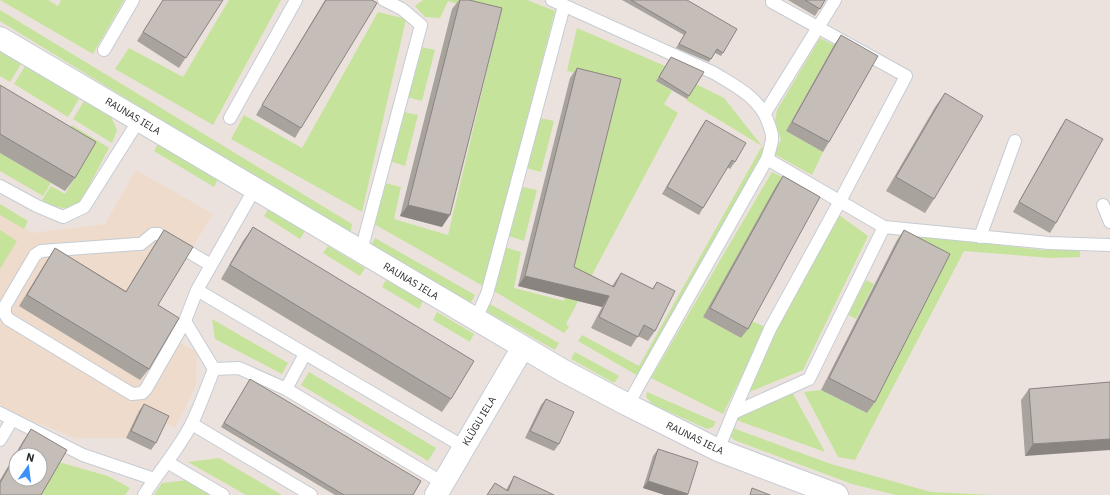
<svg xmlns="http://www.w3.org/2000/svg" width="1110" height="495" viewBox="0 0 1110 495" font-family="'IBM Plex Sans',sans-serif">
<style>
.education{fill:#eedbcc}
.green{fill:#c5e39a}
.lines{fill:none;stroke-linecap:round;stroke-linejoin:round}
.lane-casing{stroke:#c5ccd4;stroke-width:14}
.street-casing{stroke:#c5ccd4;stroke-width:24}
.lane{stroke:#fff;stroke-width:12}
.street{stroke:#fff;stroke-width:22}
.wall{fill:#a9a39e}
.shaded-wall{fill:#8a8481}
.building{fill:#c5bdb8;stroke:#8a8481}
.labels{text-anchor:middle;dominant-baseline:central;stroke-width:3;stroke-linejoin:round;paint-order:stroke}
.street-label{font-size:10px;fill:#2b2b2b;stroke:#fff}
</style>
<rect width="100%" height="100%" fill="#ece2dd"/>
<path class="education" d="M136 170 213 214 150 317 167 336 197 352 196 386 175 428 139 411 126 438H75L18 415 0 404V215L32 233 105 224Z"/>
<path class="green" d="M0 0H48L58 6 61 0H124L93 54Z
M229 0H281L213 125 115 69 129 48 183 77Z
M423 0H527L555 11 483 286 374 224 385 183 401 187 394 219 448 235 500 16 448 1 440 18 425 17 415 6Z
M0 10 352 224 350 236 0 21Z
M378 12 406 19 362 212 231 139 244 115 302 148Z
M577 28 665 66 656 81 672 91 664 104 678 113 566 324 569 327 564 333 494 291 505 247 521 252 514 288 564 301 618 84 567 71Z
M820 38 834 45 786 131 823 152 812 175 774 154 781 140 775 121 777 110Z
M421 47 435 50 422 101 407 97Z
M0 51 21 64 10 82 0 76Z
M25 66 79 99 68 117 14 84Z
M696 84 724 98 762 146 764 152 638 376 578 341 582 335 639 366 762 146 686 100Z
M84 101 111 117 117 130 112 143 73 119Z
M404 112 418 115 405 166 390 161Z
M540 118 554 121 541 172 526 168Z
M72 125 109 148 81 201 68 209 53 206 42 200 51 186 65 194 88 156 63 140Z
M158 144 218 179 214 187 154 151Z
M0 153 51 183 43 196 0 171Z
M772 172 800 186 703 317 741 338 751 321 766 327 723 414 651 378Z
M523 187 537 190 524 241 509 236Z
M0 204 28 221 24 229 0 215Z
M268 209 305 231 300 239 264 216Z
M839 215 868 236 803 370 749 392 773 332Z
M0 230 17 241 0 269Z
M900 234 1043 250 1080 249V257L1051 258 964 251 855 460 838 457 804 392 821 390 867 413 942 265 896 242Z
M375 238 475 295 470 304 371 245Z
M328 246 365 268 360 276 323 253Z
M386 280 423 301 419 309 382 287Z
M866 280 874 284 856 319 848 315Z
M490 304 559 343 555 350 486 311Z
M437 312 474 334 470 342 433 320Z
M212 319 288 363 282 374 215 339Z
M575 352 619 376 614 383 571 359Z
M309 372 436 448 428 461 301 385Z
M647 392 716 422 713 427 707 429 652 404 646 397Z
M792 392 825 452 736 420 740 416Z
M730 427 831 464 931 492 994 495H896L852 484 734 440 729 434Z
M219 458 282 495H246L188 462Z
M59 462 108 476 130 488 125 495H40Z
M188 480 213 495H154L162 483Z"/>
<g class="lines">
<g class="lane-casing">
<path id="lane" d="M552 0 714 73C735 86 759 97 768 122 770 128 773 134 772 140 771 146 769 153 767 159L640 383 628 405
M104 50 133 0
M765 113 835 0
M230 118 296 0
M767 159 884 227 1049 243 1110 245
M0 186 37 206 63 217 84 207 139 120
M1103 205 1110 222
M980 237 1015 141
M361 251 421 25 402 9 384 0
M197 290 464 447
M476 319 487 294 564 6
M185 321 146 389 142 393 132 394 8 319 5 314V306L35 255 41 251 137 244H141L153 234H158L211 265
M214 369 239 368 286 389 443 483
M286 389 305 354
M0 413 83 455 154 479
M733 413 770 329 840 201 906 76 772 2
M192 424 311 495
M0 440 12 420
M718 450 733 413 809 379 884 227
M167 462 223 495
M144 495C159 471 179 449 192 423 200 406 207 387 214 369L185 321 197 290 255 188"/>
</g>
<g class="street-casing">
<path id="street" d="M0 38 562 370 628 405 718 450 837 495
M436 495 523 347"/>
</g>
<use href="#lane" class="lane"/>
<use href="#street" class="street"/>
</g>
<path class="wall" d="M163 0H223L179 68 137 41Z
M325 0H372L301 128 295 138 256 115Z
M459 0H469L442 227 400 216 452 9Z
M622 0H687L723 53 721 56 715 53 709 62 676 48 684 35Z
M788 0H825L815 16Z
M841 35 829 142 823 152 786 131 834 45Z
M671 57 689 96 687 99 656 81Z
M577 68 574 267 612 286 621 273 652 289 657 282 655 331 648 341 638 336 631 347 591 328 602 307 518 286 570 78Z
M0 85 75 178 65 191 0 153Z
M945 93 934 199 925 213 886 191 935 107Z
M1066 119 1056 223 1050 233 1013 212 1060 128Z
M706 120 735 162 730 169 727 167 703 208 699 215 662 194 701 127Z
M783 176 748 329 741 338 703 317 776 186Z
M253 227 451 399 442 412 221 279 243 241Z
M164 230 158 305 149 369 140 380 19 306 47 260 55 248 126 291 156 242Z
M904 230 875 402 867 413 821 390 896 242Z
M250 379 413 495H335L221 427Z
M1110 382 1025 456 1021 400 1029 389Z
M546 399 559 444 554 451 525 438 541 405Z
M144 404 156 443 151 450 126 438 139 411Z
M31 429 0 495V480L23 441Z
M658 449 688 494 687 495H665L643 488 653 456Z
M514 476 554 495H487L495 483 506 490Z"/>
<path class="shaded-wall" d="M408 205 450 215 442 227 400 216Z
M525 276 609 296 602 307 518 286Z
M1110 439V450L1025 456 1033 444Z
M648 481 688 494 687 495H665L643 488Z"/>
<path class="building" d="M163 0H223L186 58 143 32Z
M326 0H372L377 3 301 128 262 105Z
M460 0H469L502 8 450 215 408 205Z
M631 0H687L737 29 723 53 717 49 711 59 679 44 686 32Z
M805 0H825L820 9Z
M841 35 878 56 829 142 792 122Z
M671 57 704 72 689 96 659 77Z
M577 68 621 79 574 267 614 287 621 273 653 289 657 282 675 291 655 331 644 325 638 337 599 317 609 296 525 276Z
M0 85 96 142 75 178 0 134Z
M945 93 983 116 934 199 896 177Z
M1066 119 1103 139 1056 223 1019 202Z
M706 120 746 143 735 162 732 160 703 208 667 187Z
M783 176 820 197 748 329 710 308Z
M253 227 474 361 451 399 230 265Z
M164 230 193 247 158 305 179 318 149 369 27 295 55 248 126 292Z
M904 230 950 254 875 402 829 378Z
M250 379 421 481 413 495H344L224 423Z
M1110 382V439L1033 444 1029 389Z
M546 399 574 412 559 444 530 431Z
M144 404 169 416 156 443 131 431Z
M31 429 67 450 41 495H0V483L16 455V479H40V455H16Z
M658 449 698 462 688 494 648 481Z
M514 476 554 495H487L495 483 508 491Z
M752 488 770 495H750Z"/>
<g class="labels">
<g class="street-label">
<text transform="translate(133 116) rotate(31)">RAUNAS IELA</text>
<text transform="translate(411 281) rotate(31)">RAUNAS IELA</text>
<text transform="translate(479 421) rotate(-59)">KLŪGU IELA</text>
<text transform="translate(695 438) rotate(26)">RAUNAS IELA</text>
</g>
</g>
<g transform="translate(28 467) rotate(14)"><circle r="19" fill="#ffffff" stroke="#aaaaaa"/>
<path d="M0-3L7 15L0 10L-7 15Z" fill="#3e8ff8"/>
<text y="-6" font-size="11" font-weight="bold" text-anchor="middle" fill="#2b2b2b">N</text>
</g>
</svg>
